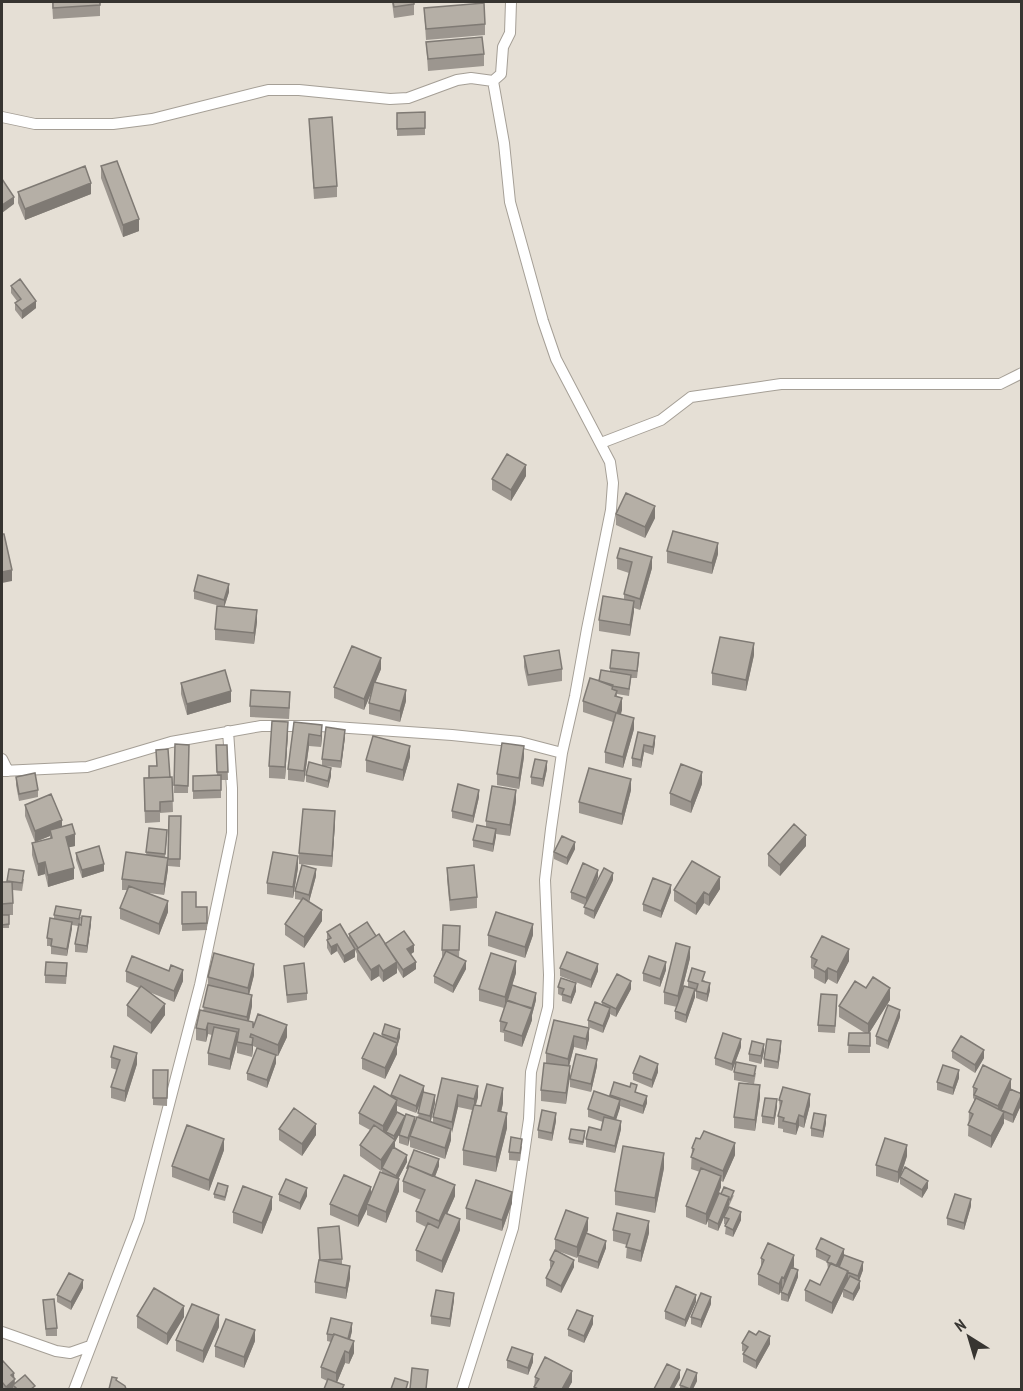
<svg xmlns="http://www.w3.org/2000/svg" width="1023" height="1391" viewBox="0 0 1023 1391" font-family="'PT Sans Narrow',sans-serif">
<style>
.lines{fill:none;stroke-linecap:round;stroke-linejoin:round}
.street-casing{stroke:#a59f96;stroke-width:12}
.street{stroke:#fff;stroke-width:10}
.wall{fill:#9c968f;fill-rule:evenodd}
.shaded-wall{fill:#7f7a74}
.building{fill:#b5afa6;stroke:#7f7a74;stroke-width:1.5}
</style>
<rect width="100%" height="100%" fill="#e5dfd5"/>
<g class="lines">
<g class="street-casing">
<path id="street" d="M2 117 35 124H113L152 119 268 90H299L390 99 408 98 457 80 471 78 493 81 501 74 503 47 510 33 511 2
M601 443 661 420 691 397 781 384H1000L1022 373
M2 759 8 771
M2 771 87 767 171 742 261 726H320L452 735 520 742 562 753
M2 1332 56 1351 70 1353 90 1346
M74 1390 139 1220 200 985 232 833V788L228 731
M462 1390 513 1228 529 1119 531 1072 548 1007 549 975 545 880 551 829 562 753 575 696 587 629 611 510 613 483 610 462 556 359 543 321 510 202 504 143 493 81"/>
</g>
<use href="#street" class="street"/>
</g>
<path class="wall" d="M52 2H100V16L53 19Z
M392 2H414V15L394 18Z
M424 8 485 24V35L426 40Z
M426 42 484 54V66L428 71Z
M425 112V135L397 136V113Z
M309 119 337 186V197L314 199Z
M101 166 139 231 123 237 101 178Z
M18 192 91 194 25 220 18 203Z
M11 286 36 308 22 319 15 310V303L17 301 11 293Z
M526 476 511 501 492 490V479Z
M616 514 655 518 645 538 616 525Z
M667 551 718 554 712 574 667 563Z
M617 558 652 568 640 610 634 608 630 636 599 631V620L624 599V594L629 573 617 569Z
M194 591 229 592 224 607 257 622 254 644 215 640V629L220 606 194 599Z
M754 655 746 691 712 685V673Z
M524 656 562 669V681L528 686 524 667Z
M639 660 637 678H631L629 696 617 694V697L622 710 621 714 634 729 623 768 605 763V752L613 722 583 712V701L599 681 610 671V668Z
M381 669 375 683 406 701 400 722 369 714V703L372 690 364 710 334 698V687Z
M181 683 231 702 187 715 181 694Z
M290 703 289 719 250 717V706Z
M294 722 322 736 321 747 309 746 304 782 288 780V769Z
M638 732 655 743 653 755 644 752 641 768 632 766V758Z
M288 733 285 779 269 778V766Z
M345 737 341 768 325 766 331 776 328 788 306 782V775L322 766V759Z
M175 744 189 745 188 793H174Z
M216 745H227L228 780H221V798L193 799V776H217Z
M410 757 403 781 366 772V760Z
M524 757 519 789 497 785V774Z
M547 769 543 787 531 784V777Z
M16 777 38 790V797L19 801 16 785Z
M170 777H172L173 812 160 813V822L145 823 144 790Z
M702 784 691 813 670 805V793Z
M631 790 622 825 579 813V802Z
M479 797 473 823 452 818V811Z
M516 801 510 836 496 834 493 852 473 847V840L486 827V821Z
M25 805 62 827 75 846 69 847 74 879 48 887 45 874 38 876 32 855V843L50 839V836L35 842 25 816Z
M169 816H181L180 867 168 866Z
M335 823 332 867 299 864V853Z
M149 828 167 837 165 857 168 869 164 895 149 893 168 912 159 935 120 919V908L127 890H122V879L146 855Z
M806 846 780 876 768 866V854Z
M575 849 567 865 554 859V852Z
M76 853 104 871 82 878 76 860Z
M298 868 293 898 267 894V883Z
M447 868 477 897V908L450 911 447 879Z
M316 876 309 902 322 921 304 948 285 935V924L301 900 295 899V891Z
M598 877 591 894 613 880 594 919 584 914 585 905 571 899V892Z
M24 879 22 891 13 890V915H9V928H2V882Z
M720 889 709 906 704 903 696 915 674 901V890Z
M182 892 196 907H207V930L182 931Z
M671 892 661 918 643 911V904Z
M54 915 81 917 80 924H91L87 953 75 952V944L78 926 72 925 67 956 51 954V946H47V938L54 919Z
M460 926 459 958 466 969 453 993 434 983V976L442 957V950Z
M327 932 349 939V934L376 936 385 944 414 952 410 954 416 969 403 978 397 968V973L383 982 379 976 371 981 357 960V954L355 950V957L344 963 337 951 331 955 327 948Z
M488 935H533L525 958 488 946Z
M811 957 849 961 837 984 828 979 825 984 814 978V970L811 968Z
M690 958 681 994 688 987V981L705 980 704 981 710 990 707 1002 696 998V991L695 990V997L686 1023 675 1019V1011L677 1007 664 1004V992Z
M284 966 307 993V1000L287 1003Z
M560 968 598 971 591 988 560 976Z
M666 970 660 987 643 981V973Z
M67 971 66 984 45 983V975Z
M126 971 183 981 174 1002 149 992 165 1015 151 1034 127 1016V1005L139 988 126 982Z
M516 973 512 985 536 1000 532 1015V1020L522 1047 504 1041V1033L500 1032V1021L504 1008 479 1001V989Z
M254 975 249 994 252 1006 249 1021 253 1026 287 1037 278 1056H276V1063L267 1088 247 1080V1073L266 1051 253 1046 252 1057 237 1053V1044L230 1070 208 1065V1053L212 1035 208 1034 206 1042 196 1040V1028L203 1011 208 985V977Z
M558 987 576 991 571 1004 562 1001V996L558 994Z
M866 988 890 1000 869 1033H870V1053H848L849 1033H865L839 1017V1006Z
M631 989 616 1017 610 1014 603 1033 588 1027V1020L602 1005V1002Z
M837 1002 835 1033 818 1032V1025Z
M900 1017 888 1049 876 1044V1036Z
M554 1020 589 1039 586 1050 574 1047 569 1066 566 1104 541 1101V1090L546 1063V1053Z
M382 1034 400 1037 397 1047V1054L385 1079 362 1069V1058L382 1036Z
M741 1047 732 1071 715 1065V1058Z
M781 1049 778 1069 764 1067V1059Z
M764 1051 761 1064 749 1061V1054Z
M952 1051 984 1058 975 1073 952 1058Z
M111 1057 137 1064 125 1102 111 1098V1087L117 1070 111 1068Z
M597 1066 591 1092 570 1087V1079Z
M153 1070H168L167 1106 153 1105Z
M658 1072 652 1088 633 1080V1073Z
M734 1072 756 1073 754 1084 734 1080Z
M442 1078 478 1097 476 1105 481 1106 503 1103 501 1112 507 1128 496 1172 463 1165V1150L472 1110 458 1107 451 1133V1140L445 1159 410 1147V1139L408 1146 399 1143V1134L395 1142V1149L407 1162 398 1179 399 1191 386 1223 367 1215V1209L358 1227 330 1215V1204L371 1192 382 1172V1170L381 1171 360 1156V1145L370 1130 359 1124V1113L391 1096 424 1093 435 1103 431 1121 433 1122V1117ZM421 1102 418 1117 415 1122 386 1132V1134L385 1133 397 1111V1106L416 1113Z
M959 1078 953 1095 937 1090V1082Z
M973 1087 1011 1089 1022 1094V1103L1013 1123 1004 1119V1123L991 1148 968 1136 969 1112 974 1101V1099L973 1098Z
M637 1092 647 1103 643 1114 620 1106 616 1120 621 1129 615 1153 586 1147V1139L601 1130 603 1122 588 1117V1109L610 1097V1095Z
M760 1097 755 1131 734 1128V1117Z
M779 1100 810 1105 804 1128 799 1126 796 1135 783 1132V1129L778 1128V1116L780 1112Z
M777 1107 774 1125 762 1123V1116Z
M556 1121 552 1141 538 1138V1130Z
M826 1123 823 1138 811 1136V1128Z
M279 1129 316 1135 302 1156 279 1140Z
M585 1135 583 1145 569 1143V1139Z
M522 1146 520 1161 509 1160V1152Z
M692 1148 735 1155 723 1182 721 1181V1187L714 1205 734 1195 718 1231 708 1227V1221L706 1225 686 1217V1206L700 1172 691 1169Z
M224 1150 209 1191 172 1177V1166Z
M907 1156 901 1175 928 1188 922 1198 900 1184V1178L898 1183 876 1176V1165Z
M439 1166 435 1177 455 1196 447 1214 460 1230 442 1273 416 1261V1250L426 1227 416 1222V1211L421 1200 403 1192V1181L407 1171V1168Z
M664 1168 655 1213 615 1205V1191Z
M228 1190 225 1201 214 1198V1194Z
M279 1194 307 1196 300 1210 279 1201Z
M512 1203 502 1231 466 1219V1208Z
M971 1206 964 1230 947 1225V1218Z
M272 1209 262 1234 233 1223V1212Z
M724 1217 741 1220 733 1237 725 1234 726 1225 724 1224Z
M318 1228 342 1259V1265L350 1278 346 1299 315 1293V1282L319 1260Z
M588 1230 587 1233 606 1248 598 1269 578 1262V1256L577 1258 555 1250V1239Z
M613 1230 649 1233 641 1262 626 1258 627 1245 613 1241Z
M816 1249 844 1255 863 1270 859 1280 860 1288 853 1301 843 1297V1291L832 1314 805 1301V1290L820 1285 828 1269 827 1262 816 1257Z
M761 1258 794 1266 793 1268 798 1277 788 1302 781 1300V1292L783 1288H782L779 1295 758 1285V1274L761 1268Z
M550 1260 574 1267 561 1293 546 1286V1278L551 1268 550 1267Z
M83 1288 71 1310 57 1302V1295Z
M43 1300 57 1328V1336H46Z
M454 1300 450 1327 431 1324V1316Z
M696 1302 685 1327 665 1319V1311Z
M711 1304 701 1328 691 1324V1317Z
M137 1316 184 1317 167 1345 137 1328Z
M593 1324 584 1343 568 1336V1329Z
M219 1327 203 1363 176 1351V1340Z
M352 1331 350 1340 354 1353 349 1364 345 1363 337 1382 344 1389 321 1378V1367L331 1342 327 1341V1334Z
M255 1341 244 1368 215 1357V1346Z
M742 1343 770 1344 756 1369 743 1362V1354L745 1352 742 1351Z
M507 1360 533 1362 528 1375 507 1368Z
M2 1363 14 1378 15 1384 35 1389H13V1388L12 1389H2Z
M535 1377 572 1382 568 1389H534Z
M697 1381 693 1389H680V1385Z"/>
<path class="shaded-wall" d="M91 183V194L25 220V209Z
M14 197V204L2 213V205Z
M139 219V231L123 237V225Z
M36 301V308L22 319V311Z
M526 465V476L511 501V490Z
M655 506V518L645 538V527Z
M718 543V554L712 574V563Z
M652 557V568L640 610V599Z
M12 570V581L2 583V572Z
M229 584V592L224 608V600Z
M634 601V612L630 636V625Z
M257 610V622L254 644V633Z
M754 643V655L746 691V680Z
M381 658V669L364 710V699Z
M406 690V701L400 722V711Z
M231 691V702L187 715V704Z
M622 698V710L617 724V713Z
M634 718V729L623 768V757Z
M288 722V733L285 779V767Z
M322 725V736L321 747V736Z
M345 730V737L341 768V761Z
M309 734V746L304 782V771Z
M655 736V743L653 755V747Z
M644 745V752L641 768V760Z
M410 746V757L403 781V770Z
M524 746V757L519 789V778Z
M547 761V769L543 787V779Z
M331 768V776L328 788V781Z
M702 772V784L691 813V802Z
M631 779V790L622 825V814Z
M479 790V797L473 823V816Z
M516 790V801L510 836V825Z
M335 811V823L332 867V856Z
M62 820V831L50 830V836L35 842V831Z
M496 829V837L493 852V844Z
M75 834V846L66 848V837Z
M806 835V846L780 876V865Z
M575 842V849L567 865V858Z
M298 856V868L293 898V887Z
M168 858V869L164 895V884Z
M45 862V874L38 876V864Z
M104 864V871L82 878V870Z
M74 868V879L48 887V875Z
M316 869V876L309 902V895Z
M598 870V877L586 906V898Z
M613 873V880L594 919V911Z
M720 877V889L709 906V895Z
M671 885V892L661 918V911Z
M704 892V903L696 915V904Z
M168 901V912L159 935V924Z
M322 910V921L304 948V937Z
M91 917V924L87 953V946Z
M72 922V929L67 956V949Z
M533 924V935L525 958V947Z
M337 944V951L331 955V947Z
M414 945V952L407 957V949Z
M690 947V958L678 1007V996Z
M355 949V957L344 963V956Z
M849 949V961L837 984V972Z
M466 961V969L453 993V986Z
M516 961V973L505 1009V997Z
M397 962V973L383 982V971Z
M416 962V969L403 978V970Z
M666 962V970L660 987V979Z
M254 964V975L248 999V988Z
M598 964V971L591 988V980Z
M379 965V976L371 981V970Z
M828 968V979L825 984V972Z
M183 970V981L174 1002V991Z
M631 981V989L616 1017V1009Z
M576 983V991L571 1004V997Z
M710 983V990L707 1002V994Z
M890 988V1000L868 1035V1024Z
M695 989V997L686 1023V1015Z
M536 993V1000L532 1015V1020L522 1047V1036Z
M252 995V1006L247 1029V1017Z
M165 1004V1015L151 1034V1023Z
M610 1008V1016L603 1033V1026Z
M900 1010V1017L888 1049V1041Z
M208 1023V1034L206 1042V1030Z
M287 1025V1037L278 1056V1045Z
M589 1028V1039L586 1050V1039Z
M400 1029V1037L397 1047V1039Z
M237 1032V1044L230 1070V1059Z
M574 1036V1047L568 1070V1059Z
M253 1038V1049L252 1057V1045Z
M741 1039V1047L732 1071V1064Z
M781 1041V1049L778 1069V1062Z
M397 1043V1054L385 1079V1068Z
M764 1044V1051L761 1064V1056Z
M984 1050V1058L975 1073V1065Z
M137 1053V1064L125 1102V1091Z
M276 1055V1063L267 1088V1080Z
M597 1059V1066L591 1092V1084Z
M658 1064V1072L652 1088V1080Z
M570 1066V1077L566 1104V1093Z
M959 1070V1078L953 1095V1088Z
M1011 1079V1090L998 1117V1106Z
M760 1085V1097L755 1131V1120Z
M424 1086V1093L416 1113V1106Z
M478 1086V1097L474 1110V1099Z
M503 1088V1103L498 1126V1111Z
M810 1094V1105L804 1128V1117Z
M435 1095V1103L430 1124V1116Z
M458 1095V1107L452 1133V1122Z
M1022 1095V1103L1013 1123V1115Z
M647 1096V1103L643 1114V1106Z
M777 1099V1107L774 1125V1118Z
M397 1100V1111L383 1137V1126Z
M620 1100V1108L614 1126V1118Z
M1004 1112V1123L991 1148V1136Z
M507 1113V1128L496 1172V1157Z
M556 1113V1121L552 1141V1133Z
M799 1115V1126L796 1135V1124Z
M826 1115V1123L823 1138V1131Z
M405 1116V1124L395 1142V1151L382 1168 381 1171V1160L394 1141V1136Z
M415 1117V1125L410 1136 408 1146V1138Z
M621 1121V1129L615 1153V1146Z
M316 1124V1135L302 1156V1144Z
M451 1129V1140L445 1159V1148Z
M224 1139V1150L209 1191V1180Z
M735 1143V1155L723 1182V1171Z
M907 1145V1156L898 1183V1172Z
M664 1153V1168L655 1213V1198Z
M407 1155V1162L396 1183V1176Z
M439 1159V1166L432 1184V1177Z
M721 1176V1187L706 1225V1214Z
M399 1179V1191L386 1223V1212Z
M928 1181V1188L922 1198V1190Z
M455 1185V1196L439 1232V1221Z
M371 1187V1198L367 1204V1209L358 1227V1216Z
M307 1188V1196L300 1210V1203Z
M512 1192V1203L502 1231V1220Z
M272 1197V1209L262 1234V1223Z
M729 1197V1205L718 1231V1224Z
M971 1199V1206L964 1230V1223Z
M741 1212V1220L733 1237V1230Z
M588 1218V1230L577 1258V1247Z
M460 1219V1230L442 1273V1261Z
M649 1221V1233L641 1262V1251Z
M606 1241V1248L598 1269V1262Z
M844 1249V1256L836 1273V1266Z
M794 1255V1266L784 1289V1278Z
M574 1260V1267L561 1293V1286Z
M863 1262V1270L858 1284V1276Z
M350 1266V1278L346 1299V1288Z
M798 1270V1277L788 1302V1295Z
M848 1271V1283L843 1289V1291L832 1314V1303Z
M782 1277V1288L779 1295V1284Z
M83 1280V1288L71 1310V1302Z
M860 1281V1288L853 1301V1294Z
M454 1293V1300L450 1327V1319Z
M696 1295V1302L685 1327V1320Z
M711 1297V1304L701 1328V1320Z
M184 1306V1317L167 1345V1334Z
M219 1315V1327L203 1363V1351Z
M593 1316V1324L584 1343V1336Z
M352 1323V1331L348 1346V1339Z
M255 1330V1341L244 1368V1357Z
M770 1336V1344L756 1369V1361Z
M354 1341V1353L349 1364V1353Z
M345 1351V1363L336 1385V1373Z
M533 1354V1362L528 1375V1368Z
M680 1370V1378L674 1389H670Z
M572 1371V1382L568 1389H562Z
M14 1373 15 1386 13 1385V1388L12 1389H6L11 1375Z
M697 1373V1381L693 1389H690Z"/>
<path class="building" d="M53 2H100V5L53 8Z
M393 2H414V4L394 7Z
M484 3 485 24 426 29 424 8Z
M482 37 484 54 428 59 426 42Z
M425 112V128L397 129V113Z
M332 117 337 186 314 188 309 119Z
M117 161 139 219 123 225 101 166Z
M85 166 91 183 25 209 18 192Z
M2 179 14 197 2 205Z
M20 279 36 301 22 311 15 303 21 299 11 286Z
M507 454 526 465 511 490 492 479Z
M626 493 655 506 645 527 616 514Z
M673 531 718 543 712 563 667 551Z
M2 534H4L12 570 2 572Z
M620 548 652 557 640 599 624 594 632 562 617 558Z
M198 575 229 584 224 600 194 591Z
M603 596 634 601 630 625 599 620Z
M217 606 257 610 254 633 215 629Z
M720 637 754 643 746 680 712 673Z
M352 646 381 658 364 699 334 687Z
M559 650 562 669 528 675 524 656Z
M612 650 639 653 637 671 610 668Z
M225 670 231 691 187 704 181 683Z
M601 670 631 675 629 689 612 686 599 681Z
M590 678 613 685 612 689 617 691 615 696 622 698 617 713 583 701Z
M374 682 406 690 400 711 369 703Z
M251 690 290 692 289 708 250 706Z
M616 713 634 718 623 757 605 752Z
M272 721 288 722 285 767 269 766Z
M294 722 322 725 321 736 309 734 304 771 288 769Z
M326 727 345 730 341 761 322 759Z
M638 732 655 736 653 747 644 745 641 760 632 758Z
M373 736 410 746 403 770 366 760Z
M502 743 524 746 519 778 497 774Z
M175 744 189 745 188 786 174 785Z
M216 745H227L228 772H217Z
M168 749 170 777 149 778V766H157L156 750Z
M535 759 547 761 543 779 531 777Z
M309 762 331 768 328 781 306 775Z
M681 764 702 772 691 802 670 793Z
M589 768 631 779 622 814 579 802Z
M35 773 38 790 19 794 16 777Z
M221 775V790L193 791V776Z
M172 777 173 801 160 802V811H145L144 778Z
M458 784 479 790 473 816 452 811Z
M492 786 516 790 510 825 486 821Z
M51 794 62 820 35 831 25 805Z
M303 809 335 811 332 856 299 853Z
M169 816H181L180 859H168Z
M72 824 75 834 66 837 74 868 48 875 45 862 38 864 32 843 52 838 50 830Z
M794 824 806 835 780 865 768 854Z
M477 825 496 829 493 844 473 840Z
M149 828 167 830 165 854 146 852Z
M562 836 575 842 567 858 554 852Z
M99 846 104 864 82 870 76 853Z
M126 852 168 858 164 884 122 879Z
M273 852 298 856 293 887 267 883Z
M692 861 720 877 709 895 704 892 696 904 674 890Z
M583 863 598 870 586 898 571 892Z
M302 865 316 869 309 895 295 891Z
M474 865 477 897 450 900 447 868Z
M604 868 613 873 594 911 584 907Z
M9 869 24 871 22 883 7 881Z
M653 878 671 885 661 911 643 904Z
M2 882H12L13 903 2 904Z
M129 886 168 901 159 924 120 908Z
M182 892H196V907H207V923L182 924Z
M303 898 322 910 304 937 285 924Z
M56 906 81 910 79 919 54 915Z
M496 912 533 924 525 947 488 935Z
M2 915H9V924L2 925Z
M82 916 91 917 87 946 75 944 79 924 81 925Z
M50 918 72 922 67 949 51 946 52 939 47 938Z
M367 922 376 936 358 948 349 934Z
M340 924 355 949 344 956 337 944 331 947 327 940 331 938 327 932Z
M443 925 460 926 459 950H442Z
M404 931 414 945 407 949 416 962 403 970 385 944Z
M379 934 397 962 383 971 379 965 371 970 357 949Z
M822 936 849 949 837 972 828 968 825 972 814 966 817 960 811 957Z
M676 943 690 947 678 996 664 992Z
M446 951 466 961 453 986 434 976Z
M567 952 598 964 591 980 560 968Z
M214 953 254 964 248 988 208 977Z
M491 953 516 961 505 997 479 989Z
M132 956 169 971 171 965 183 970 174 991 126 971Z
M649 956 666 962 660 979 643 973Z
M46 962 67 963 66 976 45 975Z
M304 963 307 993 287 995 284 966Z
M692 968 705 972 702 981 710 983 707 994 696 991 698 984 688 981Z
M617 974 631 981 616 1009 602 1002Z
M873 977 890 988 868 1024 839 1006 855 981 866 988Z
M561 978 576 983 571 997 562 994 564 989 558 987Z
M208 985 252 995 247 1017 203 1007Z
M512 985 536 993 532 1008 507 1001Z
M141 986 165 1004 151 1023 127 1005Z
M684 986 695 989 686 1015 675 1011Z
M821 994 837 995 835 1026 818 1025Z
M507 1000 532 1009 522 1036 504 1030 507 1023 500 1021Z
M595 1002 610 1008 603 1026 588 1020Z
M888 1005 900 1010 888 1041 876 1036Z
M200 1010 253 1022V1028L258 1014 287 1025 278 1045 251 1034 250 1037 253 1038 252 1045 237 1042 239 1029 208 1023 206 1030 196 1028Z
M554 1020 589 1028 586 1039 574 1036 568 1059 546 1053Z
M385 1024 400 1029 397 1039 382 1034Z
M214 1027 237 1032 230 1059 208 1053Z
M374 1033 397 1043 385 1068 362 1058Z
M723 1033 741 1039 732 1064 715 1058Z
M849 1033H870V1046L848 1045Z
M961 1036 984 1050 975 1065 952 1051Z
M767 1039 781 1041 778 1062 764 1059Z
M752 1041 764 1044 761 1056 749 1054Z
M114 1046 137 1053 125 1091 111 1087 120 1060 111 1057Z
M257 1048 276 1055 267 1080 247 1073Z
M576 1054 597 1059 591 1084 570 1079Z
M640 1056 658 1064 652 1080 633 1073Z
M736 1062 756 1066 754 1076 734 1072Z
M544 1063 570 1066 566 1093 541 1090Z
M943 1065 959 1070 953 1088 937 1082Z
M983 1065 1011 1079 998 1106 974 1095 977 1089 973 1087Z
M153 1070H168L167 1098H153Z
M400 1075 424 1086 416 1106 391 1095Z
M442 1078 478 1086 474 1099 458 1095 452 1122 433 1117Z
M614 1082 630 1087 631 1083 637 1085 635 1092 647 1096 643 1106 610 1095Z
M739 1083 760 1085 755 1120 734 1117Z
M487 1084 503 1088 498 1111 507 1113 496 1157 463 1150 474 1105 481 1106Z
M374 1086 397 1100 383 1126 359 1113Z
M783 1087 810 1094 804 1117 799 1115 796 1124 783 1121 784 1118 778 1116 782 1101 779 1100Z
M1010 1089 1022 1094 1013 1115 1001 1110Z
M594 1091 620 1100 614 1118 588 1109Z
M423 1092 435 1095 430 1116 418 1113Z
M765 1098 777 1099 774 1118 762 1116Z
M976 1098 1004 1112 991 1136 968 1125 973 1114 969 1112Z
M294 1108 316 1124 302 1144 279 1129Z
M542 1110 556 1113 552 1133 538 1130Z
M397 1112 405 1116 394 1136 386 1132Z
M814 1113 826 1115 823 1131 811 1128Z
M406 1114 415 1117 408 1138 399 1135Z
M417 1117 451 1129 445 1148 410 1136Z
M604 1117 621 1121 615 1146 586 1139 589 1127 601 1130Z
M187 1125 224 1139 209 1180 172 1166Z
M374 1125 395 1140 381 1160 360 1145Z
M571 1129 585 1131 583 1142 569 1139Z
M704 1131 735 1143 723 1171 691 1157 694 1149 692 1148 696 1138 700 1139Z
M511 1137 522 1139 520 1153 509 1152Z
M885 1138 907 1145 898 1172 876 1165Z
M623 1146 664 1153 655 1198 615 1191Z
M393 1147 407 1155 396 1176 382 1168Z
M414 1150 439 1159 432 1176 409 1166 408 1168H407Z
M409 1166 455 1185 439 1221 416 1211 425 1190 403 1181Z
M905 1167 928 1181 922 1190 900 1177Z
M701 1168 721 1176 706 1214 686 1206Z
M380 1172 399 1179 386 1212 367 1204Z
M344 1175 371 1187 358 1216 330 1204Z
M286 1179 307 1188 300 1203 279 1194Z
M476 1180 512 1192 502 1220 466 1208Z
M218 1183 228 1186 225 1197 214 1194Z
M243 1186 272 1197 262 1223 233 1212Z
M724 1187 734 1191 730 1200 729 1199V1197L721 1194Z
M719 1193 729 1197 718 1224 708 1219Z
M955 1194 971 1199 964 1223 947 1218Z
M729 1207 741 1212 733 1230 725 1226 729 1219 724 1217Z
M566 1210 588 1218 577 1247 555 1239Z
M445 1213 460 1219 442 1261 416 1250 428 1223 438 1228Z
M617 1213 649 1221 641 1251 626 1247 630 1234 613 1230Z
M339 1226 342 1259 320 1260 318 1228Z
M586 1233 606 1241 598 1262 578 1255Z
M821 1238 844 1249 836 1266 827 1262 830 1256 816 1249Z
M768 1243 794 1255 784 1278 782 1277 779 1284 758 1274 764 1260 761 1258Z
M555 1250 574 1260 561 1286 546 1278 554 1262 550 1260Z
M844 1255 863 1262 858 1276 847 1272 848 1271 839 1267Z
M319 1260 350 1266 346 1288 315 1282Z
M831 1263 848 1271 832 1303 805 1290 810 1280 820 1285Z
M791 1267 798 1270 788 1295 781 1292Z
M69 1273 83 1280 71 1302 57 1295Z
M850 1276 860 1281 853 1294 843 1289Z
M676 1286 696 1295 685 1320 665 1311Z
M154 1288 184 1306 167 1334 137 1316Z
M436 1290 454 1293 450 1319 431 1316Z
M701 1293 711 1297 701 1320 691 1317Z
M54 1299 57 1328 46 1329 43 1300Z
M192 1304 219 1315 203 1351 176 1340Z
M577 1310 593 1316 584 1336 568 1329Z
M331 1318 352 1323 348 1339 334 1334V1335L327 1334Z
M226 1319 255 1330 244 1357 215 1346Z
M749 1331 756 1335 759 1331 770 1336 756 1361 743 1354 748 1347 742 1343Z
M334 1334 354 1341 349 1353 345 1351 336 1373 321 1367Z
M512 1347 533 1354 528 1368 507 1360Z
M545 1357 572 1371 562 1389H538L534 1387 539 1379 535 1377Z
M3 1361 14 1373 11 1375 15 1379 6 1387 2 1382V1363Z
M667 1364 680 1370 670 1389H654Z
M412 1368 428 1370 426 1389H410Z
M687 1369 697 1373 690 1389 680 1385Z
M25 1375 35 1386 31 1389H13L16 1388 13 1385Z
M112 1377 117 1378 116 1380 125 1386 126 1389H109Z
M395 1378 408 1382 406 1389H391Z
M328 1379 344 1385 342 1389H324Z"/>
<rect width="1023" height="1391" fill="none" stroke="#373531" stroke-width="6"/>
<g transform="translate(969 1337) rotate(323)" stroke="#e5dfd5" stroke-width="4.5" paint-order="stroke">
<path d="M0-4.5L10 22L0 15L-10 22Z" fill="#373531"/>
<text y="-9" font-size="16" font-weight="bold" text-anchor="middle" fill="#373531">N</text>
</g>
</svg>
